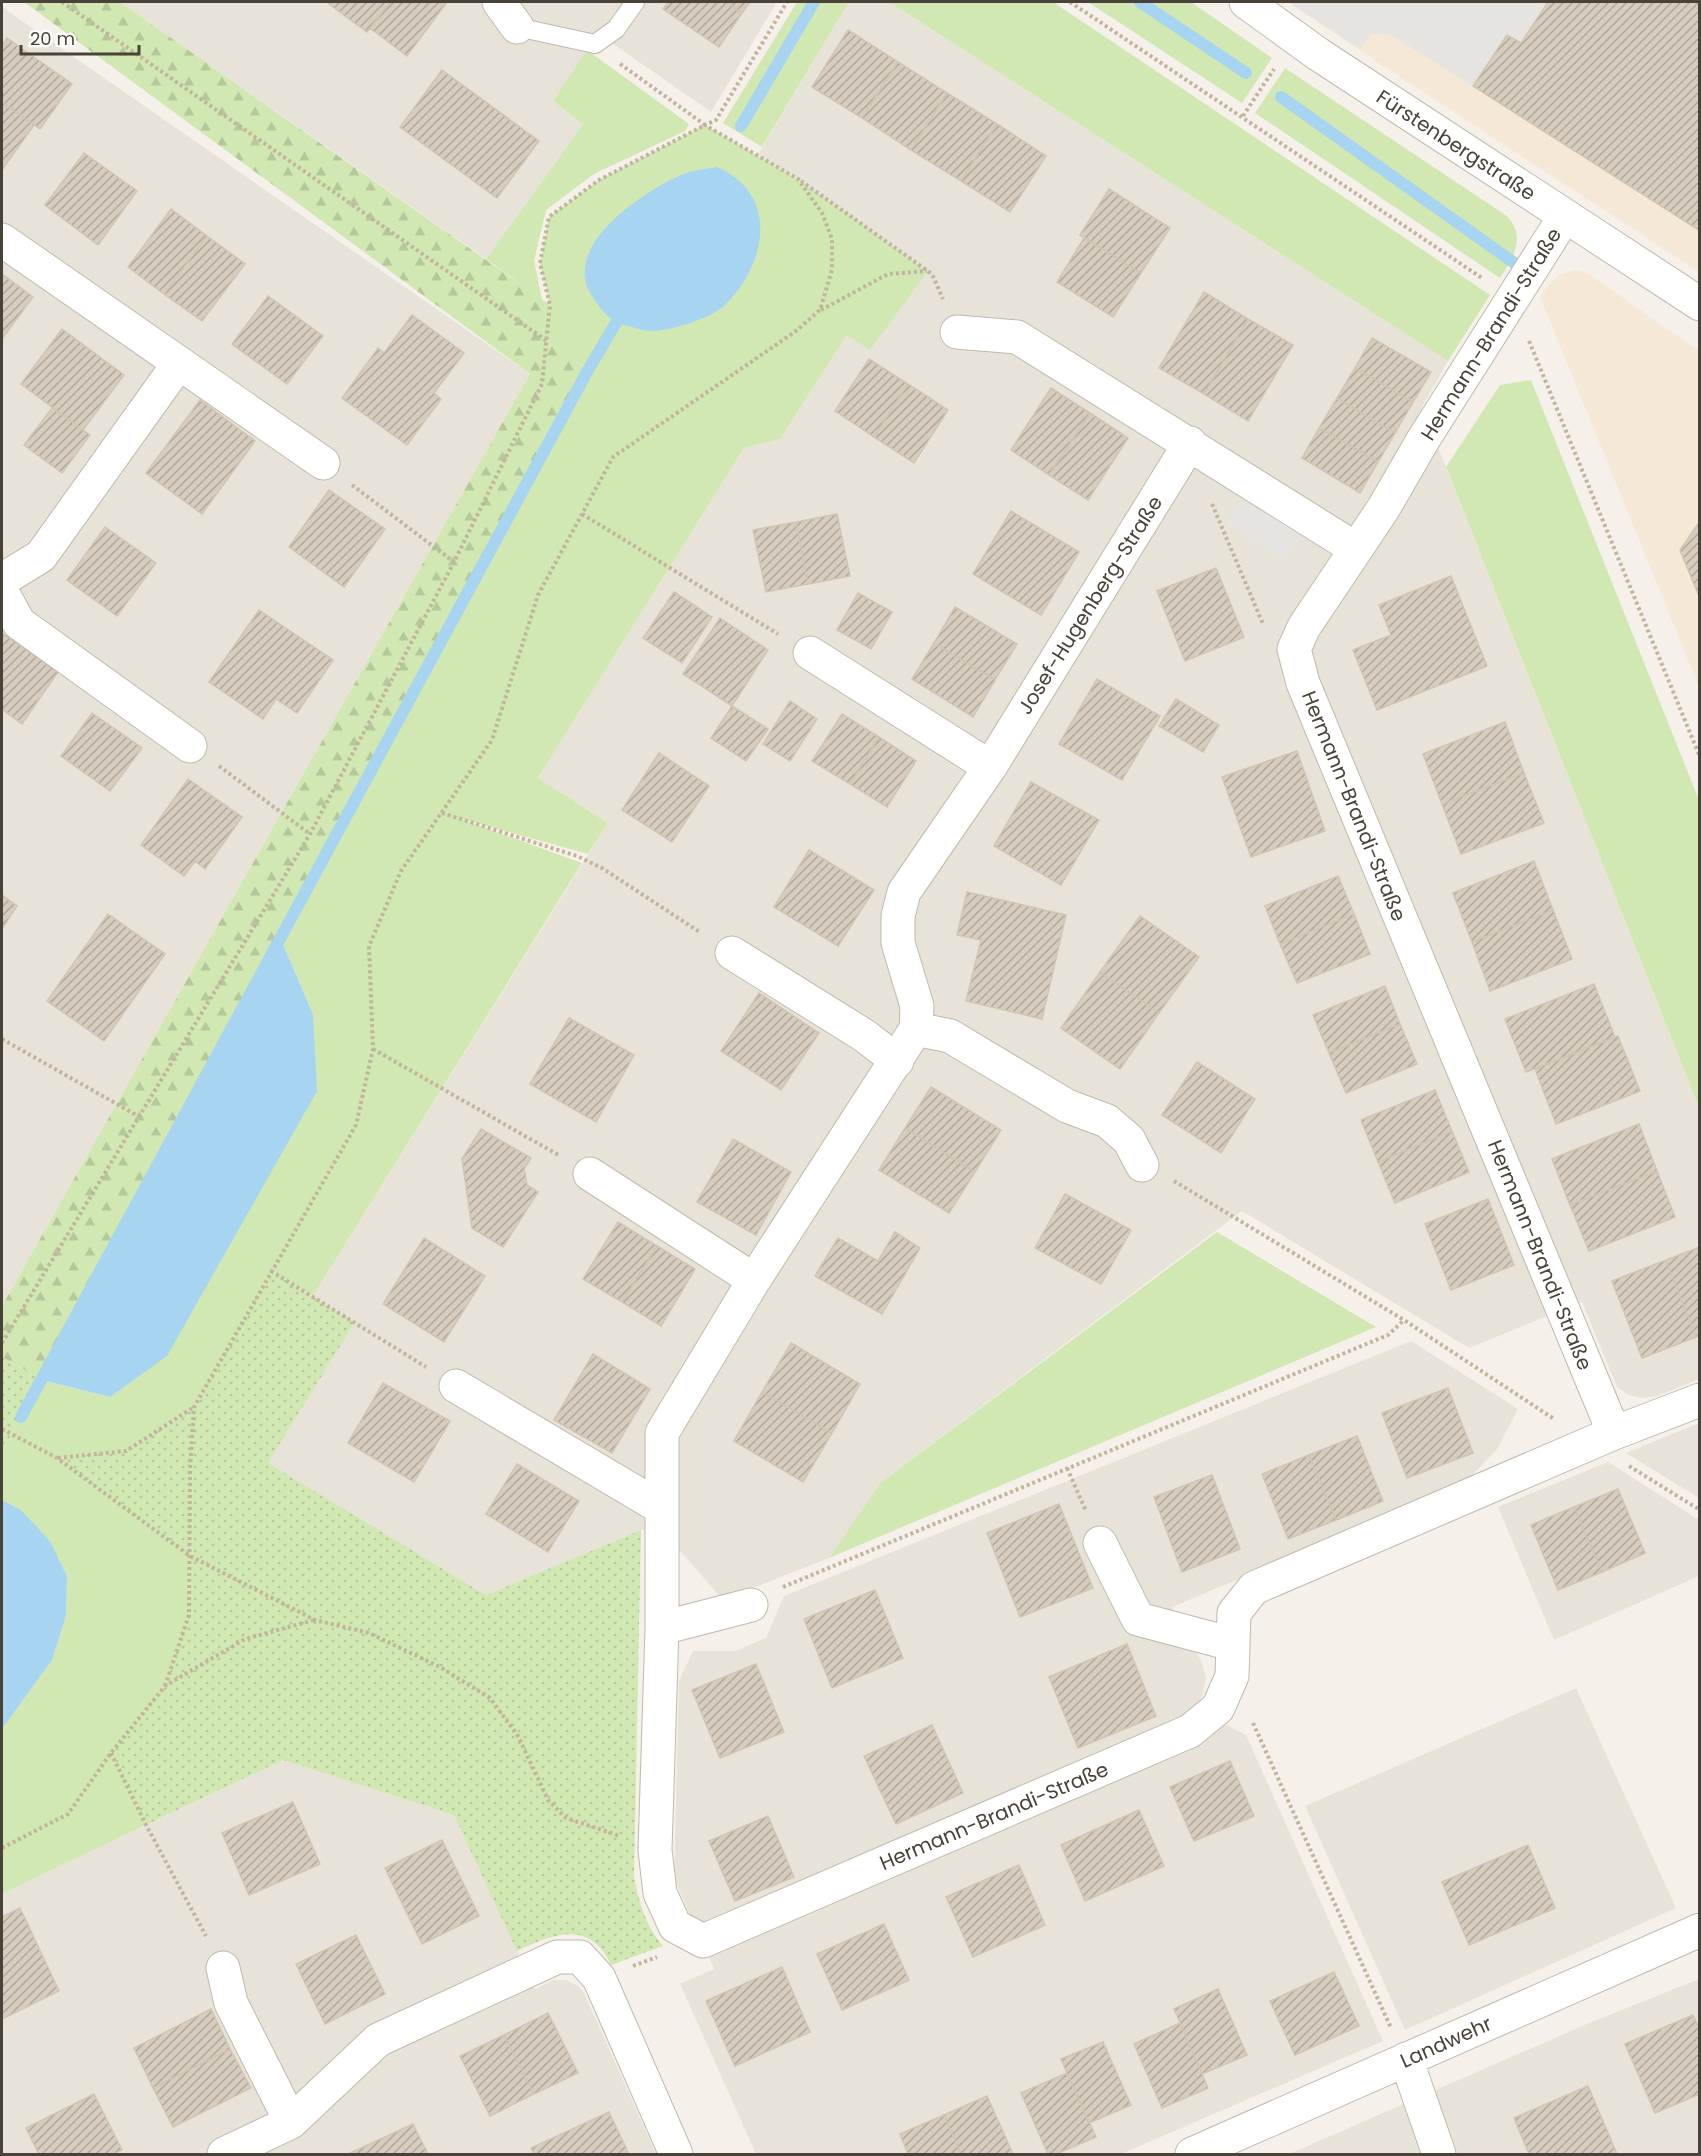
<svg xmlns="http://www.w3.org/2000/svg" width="1701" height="2156" viewBox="0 0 1701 2156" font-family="Poppins,sans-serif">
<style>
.residential{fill:#e8e3d8}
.commercial{fill:#f6e8d6}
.grass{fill:#d1e8b3}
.forest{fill:url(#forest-firs)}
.park{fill:url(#park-dots)}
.parking{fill:#e6e4e1}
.water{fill:#a7d4f0}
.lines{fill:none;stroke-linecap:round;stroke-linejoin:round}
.stream{stroke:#a7d4f0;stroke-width:12}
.building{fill:url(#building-hatch);stroke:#d1c5b2;stroke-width:1.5}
.lane-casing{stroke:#c0b9ac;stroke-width:20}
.street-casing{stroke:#c0b9ac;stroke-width:35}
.path{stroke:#c2b49d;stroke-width:4;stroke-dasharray:3 3;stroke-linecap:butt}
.lane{stroke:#fff;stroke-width:18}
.street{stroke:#fff;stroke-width:33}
.labels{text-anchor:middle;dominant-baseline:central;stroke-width:4.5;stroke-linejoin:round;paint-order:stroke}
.street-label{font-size:20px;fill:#494238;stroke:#fff}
</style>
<defs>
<pattern id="forest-firs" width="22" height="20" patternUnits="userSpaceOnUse" patternTransform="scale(1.5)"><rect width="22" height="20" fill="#d1e8b3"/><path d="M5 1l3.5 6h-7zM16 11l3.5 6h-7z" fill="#b5c89b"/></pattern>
<pattern id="park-dots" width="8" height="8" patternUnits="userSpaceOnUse" patternTransform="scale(1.5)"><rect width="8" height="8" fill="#d1e8b3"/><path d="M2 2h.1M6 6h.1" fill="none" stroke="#b5c89b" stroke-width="1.8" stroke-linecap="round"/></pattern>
<pattern id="building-hatch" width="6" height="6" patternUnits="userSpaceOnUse" patternTransform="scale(1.5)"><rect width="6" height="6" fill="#d6cdbf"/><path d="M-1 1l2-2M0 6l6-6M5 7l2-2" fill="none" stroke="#b0a89c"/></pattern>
</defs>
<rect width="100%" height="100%" fill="#f5f1ea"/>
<path class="residential" d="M120 2H777L711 112 599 34 553 101 583 124 486 259Z
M849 2H889L1448 361 1422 407 1699 1108V1379L1657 1396 1642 1398 1629 1395 1617 1387 1582 1302 1469 1348 1242 1211 880 1483 829 1558 723 1600 662 1530H641L486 1595 267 1463 355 1322 313 1296 608 823 538 778 744 448 780 439 848 334 798 179 758 155Z
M2 7 530 374 2 1306Z
M1411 1341 1518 1409 1497 1449 1464 1484 1172 1607 1189 1646 1196 1651 1202 1663 1206 1678 1202 1696 1195 1709 1246 1735 1383 2041 1121 2154H756L680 1984 714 1969 674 1878 679 1681 693 1651H735L766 1638 784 1596Z
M1699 1423V1498L1626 1453Z
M1608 1462 1699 1520V1576L1554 1640 1498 1507Z
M1576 1688 1676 1908 1405 2030 1305 1806Z
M283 1760 454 1815 535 1989 554 1980H566L578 1986 584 1993 656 2154H2V1894Z
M1699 1979V2154H1289L1587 2024Z"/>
<path class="commercial" d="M1288 2H1699V272L1380 64Z
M1575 270 1586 272 1699 351V687L1540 297 1551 281 1561 274Z"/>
<path class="grass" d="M797 2H849L762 147 723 123Z
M889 2H1053L1490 295 1448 361Z
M1088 2H1191L1272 58 1242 103Z
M587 50 689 124 685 131 594 174 546 210 534 261 542 300 486 259 583 124 553 101Z
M1285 68 1507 216C1527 238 1513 257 1500 278L1255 113Z
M705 125 798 179 928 271 870 350 847 335 780 439 744 448 538 778 608 823 588 854 455 817 582 863 313 1296 271 1271 194 1407 126 1451 58 1458 190 1556 189 1615 165 1686 111 1753 146 1825 2 1894V1729L52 1660 66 1616 67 1576 50 1541 21 1511 2 1500V1451L42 1380 110 1397 313 1014 281 940 588 370 547 342 550 305 540 263 549 217 599 180Z
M1531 380 1699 800V1108L1446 467 1500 385Z
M1217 1232 1376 1327 829 1558 880 1483Z"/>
<path class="forest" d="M24 2H120L550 305 547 342 588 370 42 1380 2 1357V1306L530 374Z"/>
<path class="park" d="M271 1271 355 1322 268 1463 486 1595 641 1530 634 1876C639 1903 645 1924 663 1946L611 1965C590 1919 553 1934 517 1951L454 1815 283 1760 146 1825 111 1753 165 1686 189 1615 190 1556 57 1458 126 1451 194 1407Z
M2 1357 42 1380 2 1451Z"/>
<path class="parking" d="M1288 2H1548L1521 43 1507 35 1473 86 1389 34H1371L1360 49Z
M1242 498 1302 536 1285 562 1226 523Z"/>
<path class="water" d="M717 167C780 194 767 265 724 306 709 319 671 331 651 331 643 331 633 327 624 325 608 321 601 309 592 296 559 247 644 191 681 175 692 170 706 169 717 167Z
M281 940 313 1014 317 1091 167 1356 110 1397 42 1380Z
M2 1500 21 1510 50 1541 67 1576 66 1616 52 1660 2 1729Z"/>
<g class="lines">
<path class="stream" d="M1140 2 1246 73
M1281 97 1527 272
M741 126 814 2
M21 1417 588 370 623 311"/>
</g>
<path class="building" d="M331 2H390L367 32 329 4Z
M390 2H447L407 56 370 28Z
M668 2H726L742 13 719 47 663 9Z
M726 2H750L742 13Z
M1548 2H1700V231L1473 86 1507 35 1521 43Z
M848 30 898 62 862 118 812 87Z
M7 38 72 84 40 129 2 102V46Z
M898 62 947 93 911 150 862 118Z
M442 70 539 141 497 198 400 127Z
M947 93 997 124 961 181 911 150Z
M2 102 34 125 2 170Z
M997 124 1046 156 1010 212 961 181Z
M84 153 137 191 98 245 45 205Z
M1109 189 1170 228 1141 273 1080 235Z
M171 209 207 236 164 294 128 267Z
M207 236 245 264 202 321 164 294Z
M1084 238 1141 273 1113 317 1057 282Z
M2 274 33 297 2 339Z
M1204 292 1248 319 1204 394 1159 368Z
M268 296 323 336 287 384 232 344Z
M412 315 464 353 434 393 441 399 407 445 342 398 378 348 384 353Z
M1248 319 1293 345 1248 421 1204 394Z
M62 329 124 375 83 430 21 384Z
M1372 338 1431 372 1413 402 1355 368Z
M869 359 908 384 874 437 835 411Z
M1355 368 1413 402 1395 433 1337 398Z
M908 384 948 410 914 463 874 437Z
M1051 388 1090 413 1049 475 1011 450Z
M1337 398 1395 433 1378 462 1319 428Z
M200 400 255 441 202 514 146 473Z
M52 408 90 435 62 473 24 445Z
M1090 413 1128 438 1088 500 1049 475Z
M1319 428 1378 462 1360 493 1302 458Z
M329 490 385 529 344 587 289 547Z
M1011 511 1079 552 1041 615 973 574Z
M837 514 850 576 808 584 796 522Z
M1700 521V599L1680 550Z
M796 522 808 584 766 592 753 530Z
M105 527 156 563 117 616 67 580Z
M1216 568 1244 637 1185 661 1157 591Z
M1451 576 1487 666 1377 710 1353 650 1391 635 1379 605Z
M674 592 712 617 682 663 643 638Z
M858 593 892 612 871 649 837 630Z
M955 607 1017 644 995 680 934 643Z
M259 610 333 660 297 713 276 699 263 719 209 682Z
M720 618 768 650 732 706 683 674Z
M2 633 58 672 22 724 2 709Z
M934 643 995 680 973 717 912 679Z
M1097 679 1160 716 1122 780 1059 744Z
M1176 699 1219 725 1203 752 1159 726Z
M790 701 817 719 790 761 763 744Z
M732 706 768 729 746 761 711 738Z
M92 713 142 748 110 791 61 756Z
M842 714 879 737 850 784 812 761Z
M1505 722 1524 773 1442 804 1423 754Z
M879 737 916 761 887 807 850 784Z
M1297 751 1325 831 1251 857 1222 777Z
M659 753 709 786 672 842 622 810Z
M1524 773 1544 823 1461 854 1442 804Z
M188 779 242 817 205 869 195 861 184 876 141 845Z
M1031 782 1099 820 1061 885 994 846Z
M809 850 874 890 838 946 774 907Z
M1534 861 1553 910 1472 942 1453 893Z
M1338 876 1354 914 1280 944 1265 906Z
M967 892 1066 915 1042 1019 966 1001 981 940 957 935Z
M2 895 17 906 2 929Z
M1553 910 1572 959 1490 991 1472 942Z
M108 914 165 954 104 1041 47 1001Z
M1354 914 1370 954 1297 983 1280 944Z
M1140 916 1199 957 1159 1013 1100 972Z
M1100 972 1159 1013 1120 1069 1061 1028Z
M1594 984 1615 1037 1526 1072 1505 1019Z
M1385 986 1400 1024 1329 1053 1313 1015Z
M759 993 819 1033 781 1090 721 1051Z
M569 1018 634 1055 596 1122 530 1084Z
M1400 1024 1417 1064 1346 1093 1329 1053Z
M1618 1036 1640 1091 1556 1124 1535 1069Z
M1197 1062 1255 1099 1221 1153 1162 1115Z
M931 1087 1001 1130 975 1172 905 1128Z
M1435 1090 1452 1131 1378 1162 1361 1120Z
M1639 1124 1657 1171 1570 1205 1552 1159Z
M905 1128 975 1172 949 1213 879 1170Z
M481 1129 531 1158 524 1169 527 1185 538 1192 503 1247 472 1228 462 1159Z
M1452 1131 1469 1172 1395 1203 1378 1162Z
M733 1139 791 1172 756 1235 697 1202Z
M1657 1171 1675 1217 1589 1251 1570 1205Z
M1065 1194 1131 1230 1101 1284 1035 1248Z
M1488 1199 1514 1265 1451 1290 1425 1224Z
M618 1222 657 1246 622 1302 583 1279Z
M895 1232 920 1248 882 1314 815 1276 838 1238 878 1261Z
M424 1238 485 1276 444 1342 383 1304Z
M657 1246 695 1269 661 1326 622 1302Z
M1700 1247V1335L1696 1337 1666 1260Z
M1666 1260 1696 1337 1642 1358 1612 1281Z
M791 1343 860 1384 832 1433 762 1392Z
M593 1354 650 1389 612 1453 554 1420Z
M383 1383 450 1421 414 1482 348 1443Z
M1448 1388 1473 1453 1407 1478 1382 1413Z
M762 1392 832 1433 803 1482 734 1441Z
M1357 1436 1383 1501 1336 1520 1309 1455Z
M1309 1455 1336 1520 1288 1539 1262 1474Z
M517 1464 579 1501 548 1552 486 1514Z
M1212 1475 1240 1549 1182 1572 1154 1497Z
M1618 1489 1645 1553 1602 1572 1574 1507Z
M1059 1504 1093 1588 1020 1617 987 1533Z
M1574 1507 1602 1572 1558 1590 1531 1525Z
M875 1590 903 1658 832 1688 804 1619Z
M1127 1644 1156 1716 1078 1748 1049 1677Z
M756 1664 784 1732 720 1758 692 1690Z
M932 1725 963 1793 896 1824 864 1756Z
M1230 1761 1254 1816 1194 1841 1170 1787Z
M293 1802 320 1864 249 1895 222 1833Z
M1139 1810 1164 1866 1085 1901 1061 1845Z
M768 1816 794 1877 735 1901 709 1841Z
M442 1840 479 1916 422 1944 385 1868Z
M1528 1845 1555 1908 1469 1945 1442 1882Z
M1019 1865 1045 1925 973 1957 946 1897Z
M20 1908 59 1991 2 2019V1917Z
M884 1924 909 1980 842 2010 817 1954Z
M356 1935 385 1994 325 2024 296 1964Z
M782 1967 810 2032 735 2066 706 2001Z
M1334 1972 1359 2026 1295 2055 1270 2001Z
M1218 1989 1247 2055 1202 2074 1174 2009Z
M211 2009 230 2049 153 2088 134 2048Z
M548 2013 578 2073 534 2094 504 2035Z
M1693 2015 1700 2030V2094L1655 2113 1625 2044Z
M1180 2023 1208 2088 1162 2108 1134 2044Z
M504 2035 534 2094 490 2116 460 2056Z
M1103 2042 1131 2105 1089 2123 1061 2059Z
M230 2049 251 2088 173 2127 153 2088Z
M1067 2073 1096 2137 1056 2154H1048L1021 2093Z
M1588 2086 1617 2154H1529L1514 2118Z
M94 2094 122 2150 114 2154H39L26 2128Z
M987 2096 1013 2154H961L944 2115Z
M609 2112 628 2152 623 2154H534L531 2148Z
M944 2115 961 2154H908L900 2134Z
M413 2124 428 2154H348Z"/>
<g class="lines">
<g class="lane-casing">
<path id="lane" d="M517 27 595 44 616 29 635 2"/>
</g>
<g class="street-casing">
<path id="street" d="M499 2 517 27
M1246 2 1318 54 1700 304
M1565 216 1423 440 1383 509 1304 627 1294 649 1303 683 1614 1433
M2 240 323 463
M957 332 1017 337 1356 549
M1190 443 990 767 904 892 898 916V943L917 1006 916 1029 754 1280 662 1433V1628L655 1850 660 1893 675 1926 703 1941 1190 1731 1218 1708 1232 1676 1234 1613 1254 1588 1614 1433 1700 1400
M2 580 41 556 179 363
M2 592 19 623 190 746
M810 653 990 767
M732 953 865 1036 897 1061
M916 1029 950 1036 1067 1106 1107 1121 1129 1140 1142 1165
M590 1174 754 1280
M456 1386 660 1507
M1100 1543 1138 1619 1232 1644
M662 1628 751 1605
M223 1968 231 2003 291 2122
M1406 2059 1439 2154
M224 2154 291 2122 378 2040 557 1957H580L599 1978 676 2154
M1192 2154 1700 1930"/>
</g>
<path class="path" d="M62 2 547 341
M1070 2 1482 278
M1243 116 1274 69
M801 181 932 274 943 299
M821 310 888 274 927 271
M1529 341 1700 757
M352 485 454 562
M1212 504 1263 624
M582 514 778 634
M219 766 310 834
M442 813 577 856 602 868 701 933
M2 1039 138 1116
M373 1049 560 1156
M1174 1181 1404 1320 1554 1419
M271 1271 426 1367
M2 1343 310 834 454 562 542 384 550 305 540 263 549 217 599 180 705 125 619 63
M2 1429 57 1458 190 1556 315 1620 369 1633 440 1667 490 1698 518 1736 548 1800 566 1818 620 1836
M58 1458 126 1451 194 1407
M1629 1466 1700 1510
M1067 1468 1086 1511
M783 1587 1388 1335 1404 1320
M165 1686 189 1615 190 1470 194 1407 356 1125 373 1049 369 946 401 871 492 740 538 595 613 457 796 331 820 310 832 270V239L822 213 798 179 705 125 716 120 787 2
M1253 1723 1391 2028
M111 1753 146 1825 206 1936
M2 1848 68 1814 111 1753 165 1686 245 1639 314 1620
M633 1966 657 1957"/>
<use href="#lane" class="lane"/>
<use href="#street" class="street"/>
</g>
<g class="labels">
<g class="street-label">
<text transform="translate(1456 145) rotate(33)">Fürstenbergstraße</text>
<text transform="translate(1491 334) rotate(-58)">Hermann-Brandi-Straße</text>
<text transform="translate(1090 605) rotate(-58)">Josef-Hugenberg-Straße</text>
<text transform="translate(1354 806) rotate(68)">Hermann-Brandi-Straße</text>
<text transform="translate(1540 1255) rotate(68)">Hermann-Brandi-Straße</text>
<text transform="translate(994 1816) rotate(-23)">Hermann-Brandi-Straße</text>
<text transform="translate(1446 2042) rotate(-24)">Landwehr</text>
</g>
</g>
<rect width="1701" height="2156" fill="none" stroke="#494238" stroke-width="6"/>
<path d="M21 45v9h118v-9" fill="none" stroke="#494238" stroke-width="3"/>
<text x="30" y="45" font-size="18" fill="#494238" stroke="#ffffff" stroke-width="4.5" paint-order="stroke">20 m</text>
</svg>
